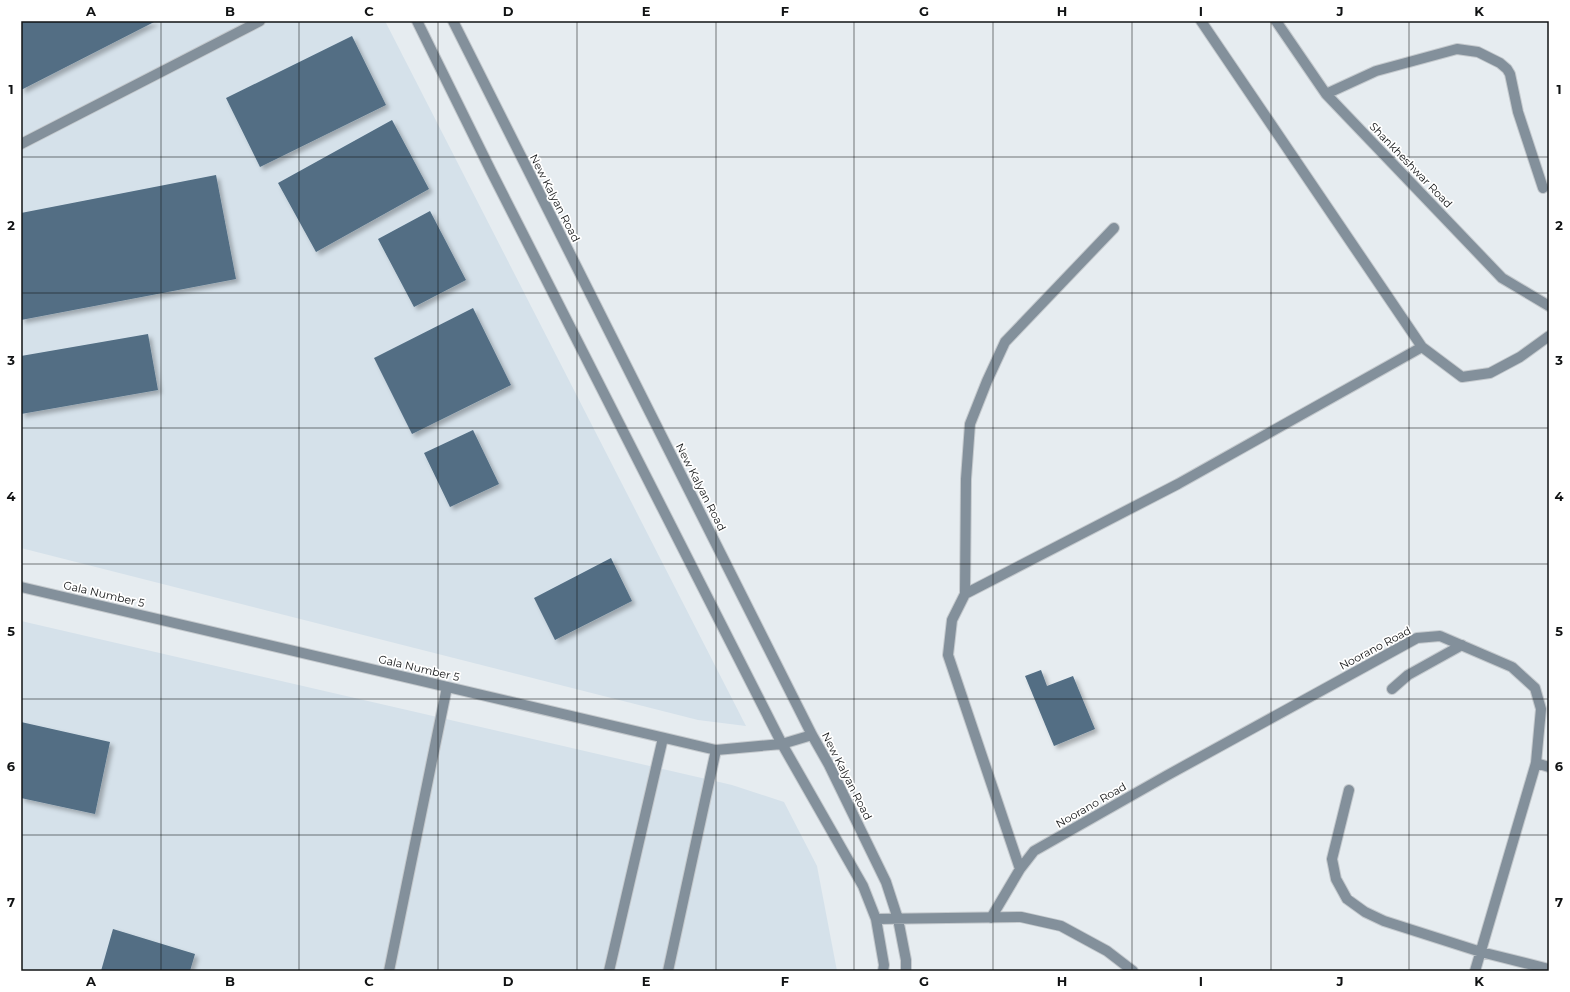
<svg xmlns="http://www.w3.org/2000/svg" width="1570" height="992" viewBox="0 0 1570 992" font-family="Montserrat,sans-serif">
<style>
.built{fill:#d5e1ea}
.building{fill:#526e84;filter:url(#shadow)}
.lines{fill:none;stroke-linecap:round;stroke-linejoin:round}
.minor-casing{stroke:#c4c9cd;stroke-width:12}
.minor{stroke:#83909b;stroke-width:10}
.grid{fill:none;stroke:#111314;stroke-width:1;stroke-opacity:0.55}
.labels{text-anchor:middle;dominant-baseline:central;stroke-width:3.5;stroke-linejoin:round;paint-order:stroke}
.street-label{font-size:11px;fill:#111314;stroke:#fff}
.neatline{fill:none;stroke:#111314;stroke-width:1.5}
.grid-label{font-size:13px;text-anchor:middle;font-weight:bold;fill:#111314}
</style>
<defs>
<filter id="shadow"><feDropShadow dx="3.5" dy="3.5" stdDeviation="2" flood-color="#0004"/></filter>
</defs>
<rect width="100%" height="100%" fill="#e6ecf0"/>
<path class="built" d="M21 21H385L746 726 698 720 21 548Z
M21 621 732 785 784 802 817 866 837 971H21Z"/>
<path class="building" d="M21 21H156L21 90Z
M352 36 386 105 260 167 226 98Z
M392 120 429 189 316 252 278 183Z
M216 175 236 279 21 320V213Z
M430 211 466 280 414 307 378 239Z
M473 308 511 385 412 434 374 358Z
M148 334 158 390 21 414V356Z
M473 430 499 484 450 507 424 453Z
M611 558 632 601 555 640 534 598Z
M1041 670 1047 686 1073 676 1095 729 1054 746 1025 676Z
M21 722 110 742 95 814 21 798Z
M113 929 195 954 190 971H101Z"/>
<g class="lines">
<g class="minor-casing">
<path id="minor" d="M417 21 491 171 782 744 863 886 876 919 884 965 883 971
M453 21 812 735 829 765 886 882 898 919 906 960V971
M1201 21 1422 347 1462 377 1490 373 1520 357 1549 336
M1276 21 1326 94 1502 278 1549 306
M1326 94 1376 71 1457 49 1478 52 1500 63 1507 69 1510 74 1518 112 1543 188
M21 144 260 21
M21 587 716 750 782 744 812 735
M965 594 1178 484 1422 347
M1392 689 1408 675 1462 645
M1536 763 1549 767
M1349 790 1332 859 1336 879 1347 899 1365 912 1384 921 1481 952 1549 969
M1020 869 948 655 952 620 965 594 966 479 970 424 987 381 1005 342 1114 228
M991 918 1020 869 1034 851 1166 776 1417 638 1440 636 1512 667 1535 688 1541 709 1536 763 1475 971
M876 919 1021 917 1061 926 1107 951 1133 971
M389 971 447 687
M609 971 663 738
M668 971 716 750"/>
</g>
<use href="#minor" class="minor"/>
</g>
<path class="grid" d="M161 21V971M299 21V971M438 21V971M577 21V971M716 21V971M854 21V971M993 21V971M1132 21V971M1271 21V971M1409 21V971M21 157H1549M21 293H1549M21 428H1549M21 564H1549M21 699H1549M21 835H1549"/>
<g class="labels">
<g class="street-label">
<text transform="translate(1411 165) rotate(46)">Shankheshwar Road</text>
<text transform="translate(555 198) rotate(63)">New Kalyan Road</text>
<text transform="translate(701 487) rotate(63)">New Kalyan Road</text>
<text transform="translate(104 594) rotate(13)">Gala Number 5</text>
<text transform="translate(1375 648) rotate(-28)">Noorano Road</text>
<text transform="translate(419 668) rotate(13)">Gala Number 5</text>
<text transform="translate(847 776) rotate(63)">New Kalyan Road</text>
<text transform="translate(1091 805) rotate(-30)">Noorano Road</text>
</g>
</g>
<rect width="1570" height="992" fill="none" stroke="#ffffff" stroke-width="44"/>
<rect x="22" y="22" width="1526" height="948" class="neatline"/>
<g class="grid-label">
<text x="91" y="16">A</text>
<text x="230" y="16">B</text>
<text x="369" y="16">C</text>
<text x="508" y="16">D</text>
<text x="646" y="16">E</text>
<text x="785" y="16">F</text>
<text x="924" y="16">G</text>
<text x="1062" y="16">H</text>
<text x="1201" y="16">I</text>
<text x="1340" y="16">J</text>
<text x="1479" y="16">K</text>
<text x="11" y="94">1</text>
<text x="1559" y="94">1</text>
<text x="11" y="230">2</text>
<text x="1559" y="230">2</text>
<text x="11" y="365">3</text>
<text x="1559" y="365">3</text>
<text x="11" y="501">4</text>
<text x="1559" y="501">4</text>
<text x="11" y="636">5</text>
<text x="1559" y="636">5</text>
<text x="11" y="771">6</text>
<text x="1559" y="771">6</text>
<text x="11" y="907">7</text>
<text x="1559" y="907">7</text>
<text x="91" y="986">A</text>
<text x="230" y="986">B</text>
<text x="369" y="986">C</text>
<text x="508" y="986">D</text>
<text x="646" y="986">E</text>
<text x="785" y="986">F</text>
<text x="924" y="986">G</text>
<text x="1062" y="986">H</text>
<text x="1201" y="986">I</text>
<text x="1340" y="986">J</text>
<text x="1479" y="986">K</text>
</g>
</svg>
